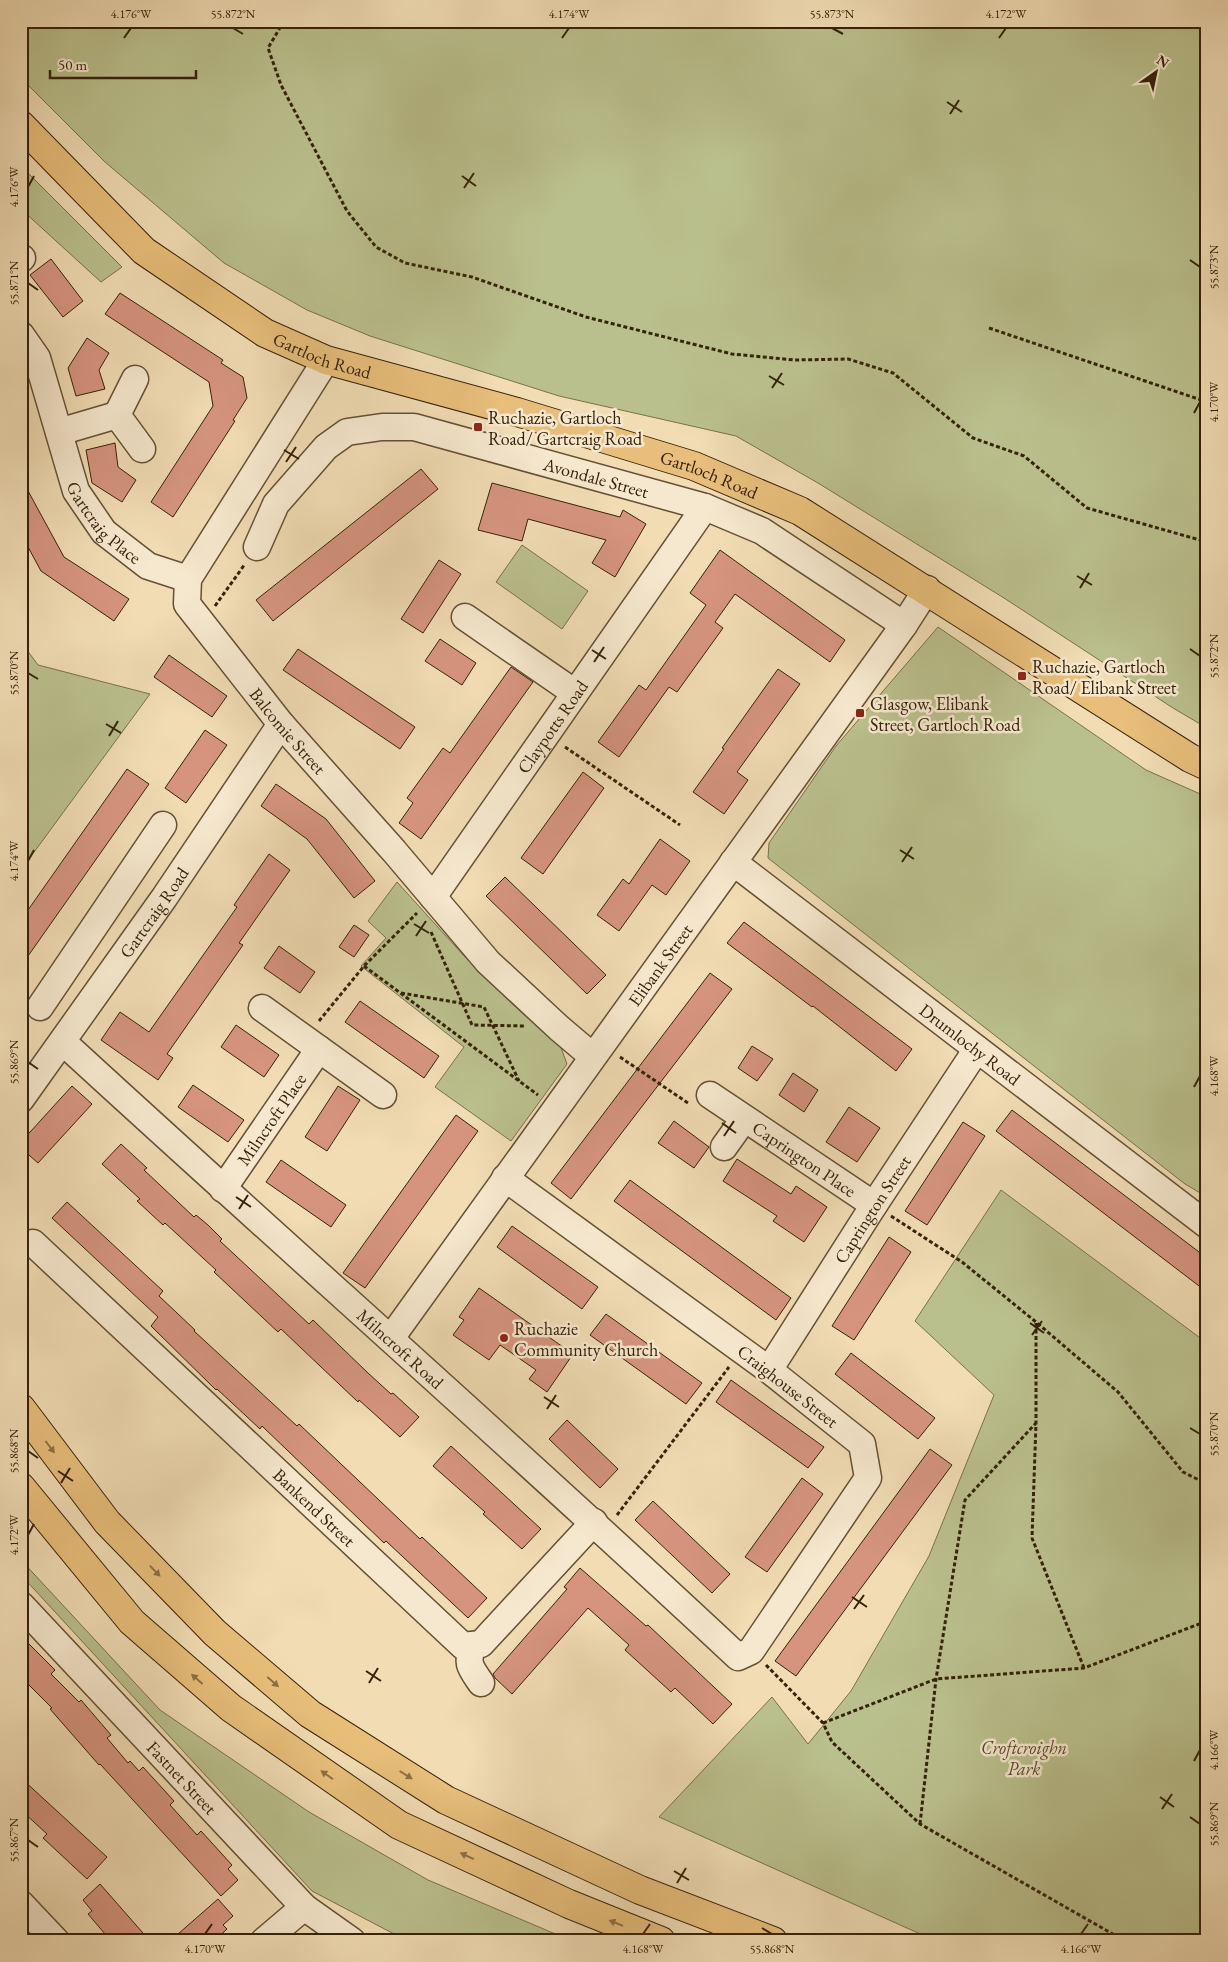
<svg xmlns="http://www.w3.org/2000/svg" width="1228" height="1962" viewBox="0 0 1228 1962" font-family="'EB Garamond',serif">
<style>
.green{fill:#bac08d;stroke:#78714c}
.building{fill:#d6947f;stroke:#35220a}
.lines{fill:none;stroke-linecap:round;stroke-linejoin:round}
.minor-casing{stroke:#645034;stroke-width:29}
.major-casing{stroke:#35220a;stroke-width:30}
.highway-casing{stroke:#35220a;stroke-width:30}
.path{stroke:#35220a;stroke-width:3;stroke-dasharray:4 2.5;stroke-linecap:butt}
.minor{stroke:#f6e8ce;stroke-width:26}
.major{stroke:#e8be7a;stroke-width:28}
.highway{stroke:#e8be7a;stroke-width:28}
.oneway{fill:#8e7042}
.ticks{fill:none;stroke:#35220a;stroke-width:2}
.poi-dot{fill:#8f2418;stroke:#f6e8ce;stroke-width:2}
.labels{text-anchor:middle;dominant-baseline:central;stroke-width:5;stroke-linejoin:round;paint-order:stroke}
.street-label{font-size:18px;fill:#35220a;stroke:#f6e8ce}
.poi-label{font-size:18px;fill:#35220a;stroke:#f6e8ce;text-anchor:start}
.park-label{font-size:18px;font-style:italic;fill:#564a2b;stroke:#f6e8ce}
.neatline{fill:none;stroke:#35220a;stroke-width:2}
.ticks-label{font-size:12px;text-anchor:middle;fill:#35220a}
</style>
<rect width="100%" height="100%" fill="#f1dcb4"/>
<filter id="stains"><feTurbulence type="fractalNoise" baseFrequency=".004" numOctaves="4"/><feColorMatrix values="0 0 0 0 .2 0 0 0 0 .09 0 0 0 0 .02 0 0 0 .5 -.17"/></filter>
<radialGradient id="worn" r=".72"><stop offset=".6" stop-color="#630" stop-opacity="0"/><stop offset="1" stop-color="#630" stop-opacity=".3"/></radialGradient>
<path class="green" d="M21 21H1207V728L1173 708 1004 598 818 483 736 436 559 396 370 336 307 310 224 263 105 162 21 78Z
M21 166 122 267 101 282 21 209Z
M522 545 588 591 562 629 496 582Z
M938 627 1146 770 1207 797V1197L1185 1184 768 858 769 843 836 746Z
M21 642 38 665 150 694 21 870Z
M397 882 465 957 556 1034 567 1064 511 1141 435 1087 464 1047 361 966 386 938 368 921Z
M1001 1190 1207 1343V1941H936L659 1817 772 1697 808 1744 851 1691 929 1556 994 1395 915 1321Z
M21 1560 160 1710 309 1812 428 1880 572 1941H414L396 1935 312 1891 21 1575Z"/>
<path class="building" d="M51 259 83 301 63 317 30 275Z
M120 293 223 360 221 363 243 377 247 398 233 420 235 421 173 517 151 502 213 406 209 382 105 314Z
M87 338 109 353 99 370 105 389 76 396 68 368Z
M115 443 118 467 136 480 122 502 92 483 86 450Z
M421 469 438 489 273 621 256 600Z
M21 478 64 557 129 599 114 621 41 571 21 534Z
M492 483 620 517 623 510 646 524 615 577 592 563 606 540 528 519 522 541 478 530Z
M720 550 845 640 830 662 735 594 715 622 723 628 677 692 669 687 619 757 598 742 639 685 646 690 706 605 690 593Z
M439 560 461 574 423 633 401 619Z
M440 639 476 663 462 685 425 661Z
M298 649 415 727 400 749 283 670Z
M169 655 227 696 212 717 154 677Z
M511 667 533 682 421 839 399 823 413 803 407 798 443 748 450 753Z
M778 669 800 684 737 772 748 780 724 814 693 792 724 749 722 748Z
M205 730 227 745 186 803 165 788Z
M127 769 149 784 21 966V920Z
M583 772 604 788 543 874 521 858Z
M276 784 326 819 375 881 354 898 307 839 261 806Z
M660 839 690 861 666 895 652 885 619 931 597 915 623 879 629 884Z
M269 854 290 870 239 943 243 945 167 1054 173 1058 158 1080 101 1040 120 1012 149 1032 237 907 234 905Z
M505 877 606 975 587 994 486 896Z
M744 922 912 1049 896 1071 813 1006 812 1007 727 943Z
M354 925 369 935 354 957 339 947Z
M279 946 315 972 300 993 264 968Z
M710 973 732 989 571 1199 551 1183Z
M360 1001 439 1056 424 1078 345 1022Z
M236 1025 279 1055 264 1077 221 1047Z
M752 1046 773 1059 757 1081 738 1068Z
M793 1073 818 1090 804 1112 779 1095Z
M193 1085 244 1120 228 1142 178 1107Z
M72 1086 92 1104 38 1163 21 1148V1142Z
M338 1086 360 1100 327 1151 305 1137Z
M849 1107 880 1128 857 1162 826 1142Z
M1012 1110 1207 1258V1292L996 1131Z
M456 1115 478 1131 365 1288 343 1273Z
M674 1121 709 1147 694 1168 658 1143Z
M963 1122 985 1136 927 1225 905 1211Z
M121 1144 147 1168 144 1170 194 1217 196 1215 208 1225 222 1239 220 1241 309 1324 313 1320 368 1373 391 1394 393 1393 419 1417 400 1437 359 1400 358 1402 281 1329 278 1332 214 1272 216 1270 165 1223 163 1225 137 1201 140 1199 102 1164Z
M737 1159 791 1194 796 1186 827 1207 804 1242 773 1221 777 1216 723 1181Z
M281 1160 346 1205 331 1227 266 1182Z
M630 1180 791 1298 776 1320 614 1201Z
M67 1202 163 1291 159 1296 195 1330 194 1331 297 1426 299 1424 420 1539 422 1537 487 1598 468 1618 386 1541 384 1543 262 1426 260 1429 217 1389 216 1390 151 1326 158 1317 52 1218Z
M512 1226 598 1287 582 1309 497 1247Z
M889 1237 911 1252 854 1340 832 1326Z
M479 1288 573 1354 547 1392 529 1379 536 1370 500 1345 489 1360 453 1335 464 1320 459 1317Z
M606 1314 702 1383 686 1404 590 1335Z
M851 1353 935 1418 918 1439 835 1374Z
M731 1380 824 1447 808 1468 716 1402Z
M567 1420 618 1469 600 1488 549 1439Z
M451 1446 541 1529 522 1549 483 1514 485 1512 433 1466Z
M930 1449 952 1465 796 1676 775 1661Z
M802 1478 823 1494 767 1572 745 1557Z
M653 1501 730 1574 712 1593 635 1520Z
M580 1568 646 1626 648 1625 732 1704 713 1724 675 1688 671 1692 625 1650 629 1645 588 1608 512 1694 495 1678 493 1674 567 1589 564 1587Z
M21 1636 55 1670 51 1674 79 1702 81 1700 111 1735 107 1738 128 1763 130 1761 139 1771 143 1767 174 1801 170 1805 197 1835 201 1831 232 1865 228 1869 238 1880 221 1896 100 1764 99 1765 50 1709 52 1708 21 1677Z
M21 1778 107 1857 87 1879 43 1838 47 1834 21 1810Z
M100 1884 150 1941H111L88 1914 92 1911 83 1900Z
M218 1899 233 1916 223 1925 227 1929 214 1941H170Z"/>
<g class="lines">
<g class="minor-casing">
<g id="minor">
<path d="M21 259 22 258"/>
<path id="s1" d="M21 335 37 358 76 491 104 532 148 566 188 579"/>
<path id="s2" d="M326 360 188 579 187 604 281 724 394 851 488 962 559 1028 592 1056"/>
<path d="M135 379 117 415 142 449"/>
<path d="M59 432 117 415"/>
<path id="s3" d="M257 547 276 504 326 447 347 432 382 427H414L705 507 762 531 904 625"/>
<path d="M465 617 575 693"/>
<path id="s4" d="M733 862 1207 1225"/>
<path id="s5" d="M433 897 705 507"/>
<path d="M40 1007 163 825"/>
<path d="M262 1008 383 1095"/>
<path id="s6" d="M63 1042C287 1248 516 1449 738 1657L751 1651 868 1478 862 1444 769 1370 505 1178"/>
<path id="s7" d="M710 1095 874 1205"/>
<path id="s8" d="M21 1099 164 898 281 724"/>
<path d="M724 1147 744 1119"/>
<path id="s9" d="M223 1189 319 1049"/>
<path id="s10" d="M33 1243 463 1646 481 1644 594 1522"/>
<path id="s11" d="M391 1338 904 625 927 589"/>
<path id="s12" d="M769 1370 874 1205 977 1049"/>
<path id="s13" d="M21 1605 304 1907 352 1941"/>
<path d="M473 1645C466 1664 470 1667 481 1683"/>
<path d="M21 1904 56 1941"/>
<path d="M264 1941 304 1907"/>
</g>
</g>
<g class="major-casing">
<g id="major">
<path id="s14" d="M21 125 144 251 265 333 326 360 517 412 694 466 800 511 1190 758 1207 766"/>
</g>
</g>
<g class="highway-casing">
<path id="highway" d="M21 1408 107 1522 215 1633 310 1714 446 1800 640 1890 773 1941
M21 1487 132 1622 231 1708 399 1825 569 1904 661 1941"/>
</g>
<path class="path" d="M284 21 268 48 281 85 347 211 376 247 405 263 472 277 586 317 732 354 795 360 848 359 893 373 973 438 1024 456 1087 508 1207 542
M989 328 1207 402
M215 606 245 564
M565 747 680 825
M431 932 472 1025 525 1026
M364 966 538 1095
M401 993 484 1007 519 1081
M319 1021 364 966 417 913
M620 1057 688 1103 690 1102
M891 1216 962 1262 1036 1322 1118 1392 1183 1472 1207 1484
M1036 1323V1423L1032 1538 1084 1668
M617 1515 729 1367
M766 1665 823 1723 832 1742 920 1824 1125 1941
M823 1723 936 1679 1084 1668 1207 1621
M920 1824 936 1679 965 1500 1036 1423"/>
<use href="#minor" class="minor"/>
<use href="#major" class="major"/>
<use href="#highway" class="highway"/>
</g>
<defs><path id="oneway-solid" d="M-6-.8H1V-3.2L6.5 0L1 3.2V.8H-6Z" transform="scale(1.25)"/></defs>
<g class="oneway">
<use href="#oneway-solid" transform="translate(50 1447) rotate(53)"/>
<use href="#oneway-solid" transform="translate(155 1571) rotate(46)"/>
<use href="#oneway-solid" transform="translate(197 1679) rotate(-139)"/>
<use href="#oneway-solid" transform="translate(273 1682) rotate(41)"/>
<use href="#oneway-solid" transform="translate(327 1775) rotate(-145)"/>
<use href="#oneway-solid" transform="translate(406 1775) rotate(32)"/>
<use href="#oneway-solid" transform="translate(467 1856) rotate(-155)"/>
<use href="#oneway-solid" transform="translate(616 1923) rotate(-158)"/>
</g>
<path class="ticks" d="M233 28 243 34M832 28 843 34M124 38 131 28M562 38 569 28M999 38 1006 28M947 102 962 112M950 114 959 100M462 176 476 186M28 187 34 176M464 188 474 173M1190 260 1200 267M28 283 38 290M769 376 784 385M772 388 782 373M1194 413 1200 402M284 450 299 459M286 462 296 447M1077 576 1092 585M1080 588 1089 573M1190 649 1200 656M592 650 606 659M594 662 604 647M28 673 38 679M106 724 121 733M109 736 118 721M900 850 914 859M28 861 34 850M902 862 912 847M414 924 429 933M416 936 426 921M28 1062 38 1069M1194 1087 1200 1076M722 1123 736 1133M724 1136 734 1121M236 1197 251 1207M239 1209 248 1195M1030 1323 1044 1333M1032 1335 1042 1321M544 1397 559 1407M547 1409 556 1395M1190 1428 1200 1434M28 1451 38 1458M58 1471 73 1481M61 1483 70 1468M28 1535 34 1524M852 1597 867 1607M854 1609 864 1595M366 1671 381 1681M369 1683 378 1668M1194 1761 1200 1750M1160 1797 1174 1807M1162 1809 1172 1794M1190 1817 1200 1824M28 1840 38 1847M674 1871 689 1880M677 1883 686 1868M762 1928 772 1934M205 1934 212 1924M643 1934 650 1924M1081 1934 1088 1924"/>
<g class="poi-dot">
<rect x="473" y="422" width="10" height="10" rx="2.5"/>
<rect x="1017" y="671" width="10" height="10" rx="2.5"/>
<rect x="855" y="708" width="10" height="10" rx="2.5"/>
<circle cx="504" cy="1338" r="5"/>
</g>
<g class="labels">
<g class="street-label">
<text stroke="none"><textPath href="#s14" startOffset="384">Gartloch Road</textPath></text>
<text stroke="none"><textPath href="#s14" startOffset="789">Gartloch Road</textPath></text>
<text stroke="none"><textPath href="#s3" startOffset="405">Avondale Street</textPath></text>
<text stroke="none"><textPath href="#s1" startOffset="209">Gartcraig Place</textPath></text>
<text stroke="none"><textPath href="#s5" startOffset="208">Claypotts Road</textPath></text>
<text stroke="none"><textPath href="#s2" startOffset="446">Balcomie Street</textPath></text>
<text stroke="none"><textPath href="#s8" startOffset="229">Gartcraig Road</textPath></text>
<text stroke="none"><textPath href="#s11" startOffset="460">Elibank Street</textPath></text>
<text stroke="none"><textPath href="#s4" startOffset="299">Drumlochy Road</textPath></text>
<text stroke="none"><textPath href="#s9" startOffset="85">Milncroft Place</textPath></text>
<text stroke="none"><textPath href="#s7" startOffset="114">Caprington Place</textPath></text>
<text stroke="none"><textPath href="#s12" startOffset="191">Caprington Street</textPath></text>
<text stroke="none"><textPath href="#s6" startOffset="456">Milncroft Road</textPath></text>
<text transform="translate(788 1386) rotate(38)">Craighouse Street</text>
<text stroke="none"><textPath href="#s10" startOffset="386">Bankend Street</textPath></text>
<text stroke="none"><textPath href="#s13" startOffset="236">Fastnet Street</textPath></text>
</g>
<g class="poi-label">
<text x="488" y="417">Ruchazie, Gartloch<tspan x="488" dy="21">Road/ Gartcraig Road</tspan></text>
<text x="1032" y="666">Ruchazie, Gartloch<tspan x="1032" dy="21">Road/ Elibank Street</tspan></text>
<text x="870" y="703">Glasgow, Elibank<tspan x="870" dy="21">Street, Gartloch Road</tspan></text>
<text x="514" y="1328">Ruchazie<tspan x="514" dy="21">Community Church</tspan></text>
</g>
<g class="park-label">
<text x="1024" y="1747">Croftcroighn<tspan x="1024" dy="21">Park</tspan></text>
</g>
</g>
<rect width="1228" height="1962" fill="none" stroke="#f1dcb4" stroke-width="55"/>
<g transform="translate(1156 72) rotate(33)" stroke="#f6e8ce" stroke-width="4" paint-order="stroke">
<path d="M0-4L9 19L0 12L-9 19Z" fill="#35220a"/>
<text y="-8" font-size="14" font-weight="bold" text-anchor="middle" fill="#35220a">N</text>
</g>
<path d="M50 70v8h146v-8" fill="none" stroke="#35220a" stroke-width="2.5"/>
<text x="58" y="70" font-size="15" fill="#35220a" stroke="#f6e8ce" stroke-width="4" paint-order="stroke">50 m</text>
<rect x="28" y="28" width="1172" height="1906" class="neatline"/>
<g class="ticks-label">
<text x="131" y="18">4.176°W</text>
<text x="233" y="18">55.872°N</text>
<text x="569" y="18">4.174°W</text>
<text x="832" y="18">55.873°N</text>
<text x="1006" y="18">4.172°W</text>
<text transform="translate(14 187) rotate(-90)" y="4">4.176°W</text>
<text transform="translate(1214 267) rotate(-90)" y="4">55.873°N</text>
<text transform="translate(14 283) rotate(-90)" y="4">55.871°N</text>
<text transform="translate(1214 402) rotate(-90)" y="4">4.170°W</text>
<text transform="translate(1214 656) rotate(-90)" y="4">55.872°N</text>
<text transform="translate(14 673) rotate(-90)" y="4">55.870°N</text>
<text transform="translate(14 861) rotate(-90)" y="4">4.174°W</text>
<text transform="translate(14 1062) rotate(-90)" y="4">55.869°N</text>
<text transform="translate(1214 1076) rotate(-90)" y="4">4.168°W</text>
<text transform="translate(1214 1434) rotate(-90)" y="4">55.870°N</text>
<text transform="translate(14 1451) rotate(-90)" y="4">55.868°N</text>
<text transform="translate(14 1535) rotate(-90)" y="4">4.172°W</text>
<text transform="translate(1214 1750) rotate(-90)" y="4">4.166°W</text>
<text transform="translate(1214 1824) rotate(-90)" y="4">55.869°N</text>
<text transform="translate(14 1840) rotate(-90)" y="4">55.867°N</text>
<text x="205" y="1953">4.170°W</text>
<text x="643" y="1953">4.168°W</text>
<text x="772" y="1953">55.868°N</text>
<text x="1081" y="1953">4.166°W</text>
</g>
<rect width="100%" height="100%" filter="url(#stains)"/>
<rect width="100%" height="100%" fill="url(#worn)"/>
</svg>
